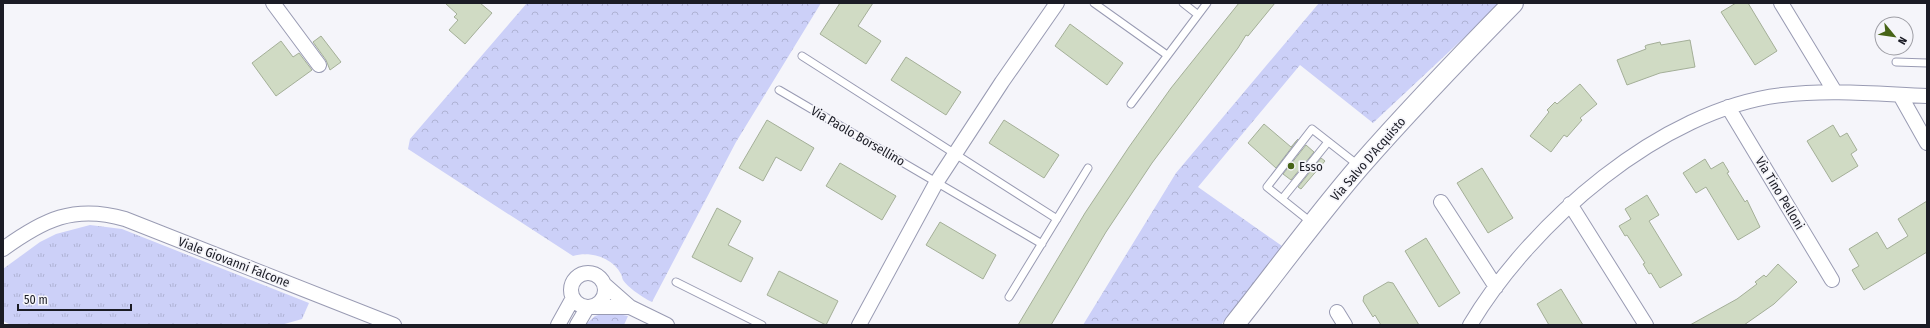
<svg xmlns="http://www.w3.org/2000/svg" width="1930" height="328" viewBox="0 0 1930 328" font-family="'Fira Sans Condensed',sans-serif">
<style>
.grass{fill:url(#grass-tufts)}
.park{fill:url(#park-crowns)}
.building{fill:#d0dbc4;stroke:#a4af98}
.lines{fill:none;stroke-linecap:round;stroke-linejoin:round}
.lane-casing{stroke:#999bb3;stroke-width:9}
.street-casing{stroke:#999bb3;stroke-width:16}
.secondary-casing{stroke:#999bb3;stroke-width:22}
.lane{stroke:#fff;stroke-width:7}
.street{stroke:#fff;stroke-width:14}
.secondary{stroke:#fff;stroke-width:20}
.poi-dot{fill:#476417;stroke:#f5f5fa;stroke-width:1.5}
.labels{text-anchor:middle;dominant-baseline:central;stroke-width:3.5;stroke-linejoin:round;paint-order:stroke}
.street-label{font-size:13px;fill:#1b1c25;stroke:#f5f5fa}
.poi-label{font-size:13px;fill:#1b1c25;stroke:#f5f5fa;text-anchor:start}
</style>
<defs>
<pattern id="grass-tufts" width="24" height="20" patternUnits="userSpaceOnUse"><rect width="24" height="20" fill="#ccd0f8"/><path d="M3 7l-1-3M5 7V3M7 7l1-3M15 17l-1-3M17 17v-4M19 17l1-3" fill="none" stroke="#afb2d4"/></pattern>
<pattern id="park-crowns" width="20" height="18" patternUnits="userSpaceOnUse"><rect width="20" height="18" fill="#ccd0f8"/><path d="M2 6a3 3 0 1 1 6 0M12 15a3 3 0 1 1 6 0" fill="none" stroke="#afb2d4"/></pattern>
</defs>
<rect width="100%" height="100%" fill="#f5f5fa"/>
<path class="grass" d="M90 225 122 229 309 303 302 319 281 325H11L3 321V269L40 242 56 234Z"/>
<path class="park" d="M527 3H821L736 142 652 302C645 299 627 287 623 280 622 278 622 276 621 274 612 257 590 251 573 256L408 149 410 139Z
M1319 3H1501L1373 123 1300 65 1198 187 1282 246 1221 325H1083L1176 173Z
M608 312 628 316 624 325H585L595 316Z"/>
<path class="building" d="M445 3H480L492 13 465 44 449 30 458 20 454 17 457 14Z
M840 3H873L858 26 881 41 866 64 820 34Z
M1239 3H1275L1248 36 1246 35 1238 48 1152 163 1106 232 1051 325H1018L1085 213 1129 147 1171 88Z
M1736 3H1748L1777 51 1755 65 1721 12Z
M1070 24 1123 63 1107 85 1055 46Z
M321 36 341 62 330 70 326 60 313 42Z
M1690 40 1695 67 1660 73 1627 85 1617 60 1646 49 1645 46 1647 45 1660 42 1661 45Z
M281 41 293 57 299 53 312 70 276 96 252 63Z
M906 57 961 92 946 115 891 80Z
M1580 84 1597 104 1580 118 1582 120 1567 137 1564 135 1551 152 1530 136 1549 112 1547 110 1555 102 1557 104Z
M767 120 814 148 801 171 776 157 763 181 739 168Z
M1004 120 1059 155 1044 178 989 143Z
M1264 124 1291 147 1298 139 1276 168 1248 143Z
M1833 125 1840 137 1847 133 1857 150 1851 154 1858 166 1832 182 1807 141Z
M1306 145 1314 152 1291 180 1283 174Z
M1321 158 1325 161 1301 189 1298 187Z
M1705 159 1711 169 1723 162 1729 172 1727 173 1745 202 1747 200 1760 227 1738 240 1706 187 1696 193 1683 173Z
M840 163 896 196 882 220 826 186Z
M1482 168 1513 218 1488 233 1457 183Z
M1647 195 1659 215 1649 221 1682 275 1660 288 1651 273 1649 274 1643 264 1645 263 1627 235 1625 236 1619 226 1631 219 1625 209Z
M1927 201V252L1864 290 1852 270 1859 266 1849 249 1877 232 1887 249 1908 236 1898 219Z
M717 208 741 221 728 245 753 258 741 282 692 257Z
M940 222 996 255 983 279 926 245Z
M1426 238 1460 293 1439 307 1405 251Z
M1778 264 1797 282 1774 304 1744 325H1690L1737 299 1757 284 1755 282 1764 275 1766 277Z
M779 271 838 301 826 325 767 295Z
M1388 282 1393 283 1419 325H1381L1375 315 1373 317 1363 301 1364 296Z
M1561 289 1583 325H1549L1537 304Z"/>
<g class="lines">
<g class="lane-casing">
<path id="lane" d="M1094 3 1167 55
M1183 3 1197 14
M802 56 1057 219
M1896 62 1927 63
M779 90 1042 244
M1131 104 1207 3
M1282 199 1328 142
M1312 223 1267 187 1312 129 1358 165
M676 282 762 325
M1009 297 1088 168"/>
</g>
<g class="street-casing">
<path id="street" d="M273 3 319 65
M1781 3 1835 92
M1900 95 1927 143
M1728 107 1832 280
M1441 202 1496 287
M1570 204 1646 325
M3 249C43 220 74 204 125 219L394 325
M571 290a17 17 0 1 1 34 0a17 17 0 1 1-34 0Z
M593 307H630L605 285
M630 307 667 325
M1337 312 1345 325
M558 325 573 298
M577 325 587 308
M859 325 936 183 1002 82 1057 3
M1470 325C1531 223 1661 109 1782 95 1830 89 1879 94 1927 96"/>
</g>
<g class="secondary-casing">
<path id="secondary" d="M1234 325C1276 272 1316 217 1360 166 1409 110 1461 56 1513 3"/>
</g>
<use href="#lane" class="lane"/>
<use href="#street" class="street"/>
<use href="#secondary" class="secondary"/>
</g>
<circle class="poi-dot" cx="1291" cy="166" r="4"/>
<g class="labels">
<g class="street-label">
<text transform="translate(858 136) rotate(30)">Via Paolo Borsellino</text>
<text transform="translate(1368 159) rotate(-49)">Via Salvo D'Acquisto</text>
<text transform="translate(1780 193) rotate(59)">Via Tino Pelloni</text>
<text transform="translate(234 262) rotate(21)">Viale Giovanni Falcone</text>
</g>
<g class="poi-label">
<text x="1299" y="166">Esso</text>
</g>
</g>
<rect width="1930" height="328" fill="none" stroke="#1b1c25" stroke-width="8"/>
<g transform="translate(1894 36) rotate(119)"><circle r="19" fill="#f5f5fa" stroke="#9e9ea5"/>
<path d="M0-3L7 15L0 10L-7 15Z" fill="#476417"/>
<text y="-6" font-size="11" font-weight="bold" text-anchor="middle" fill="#1b1c25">N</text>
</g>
<path d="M18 304v6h113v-6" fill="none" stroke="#1b1c25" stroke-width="2"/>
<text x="24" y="304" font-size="12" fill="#1b1c25" stroke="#f5f5fa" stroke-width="3" paint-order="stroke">50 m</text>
</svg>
